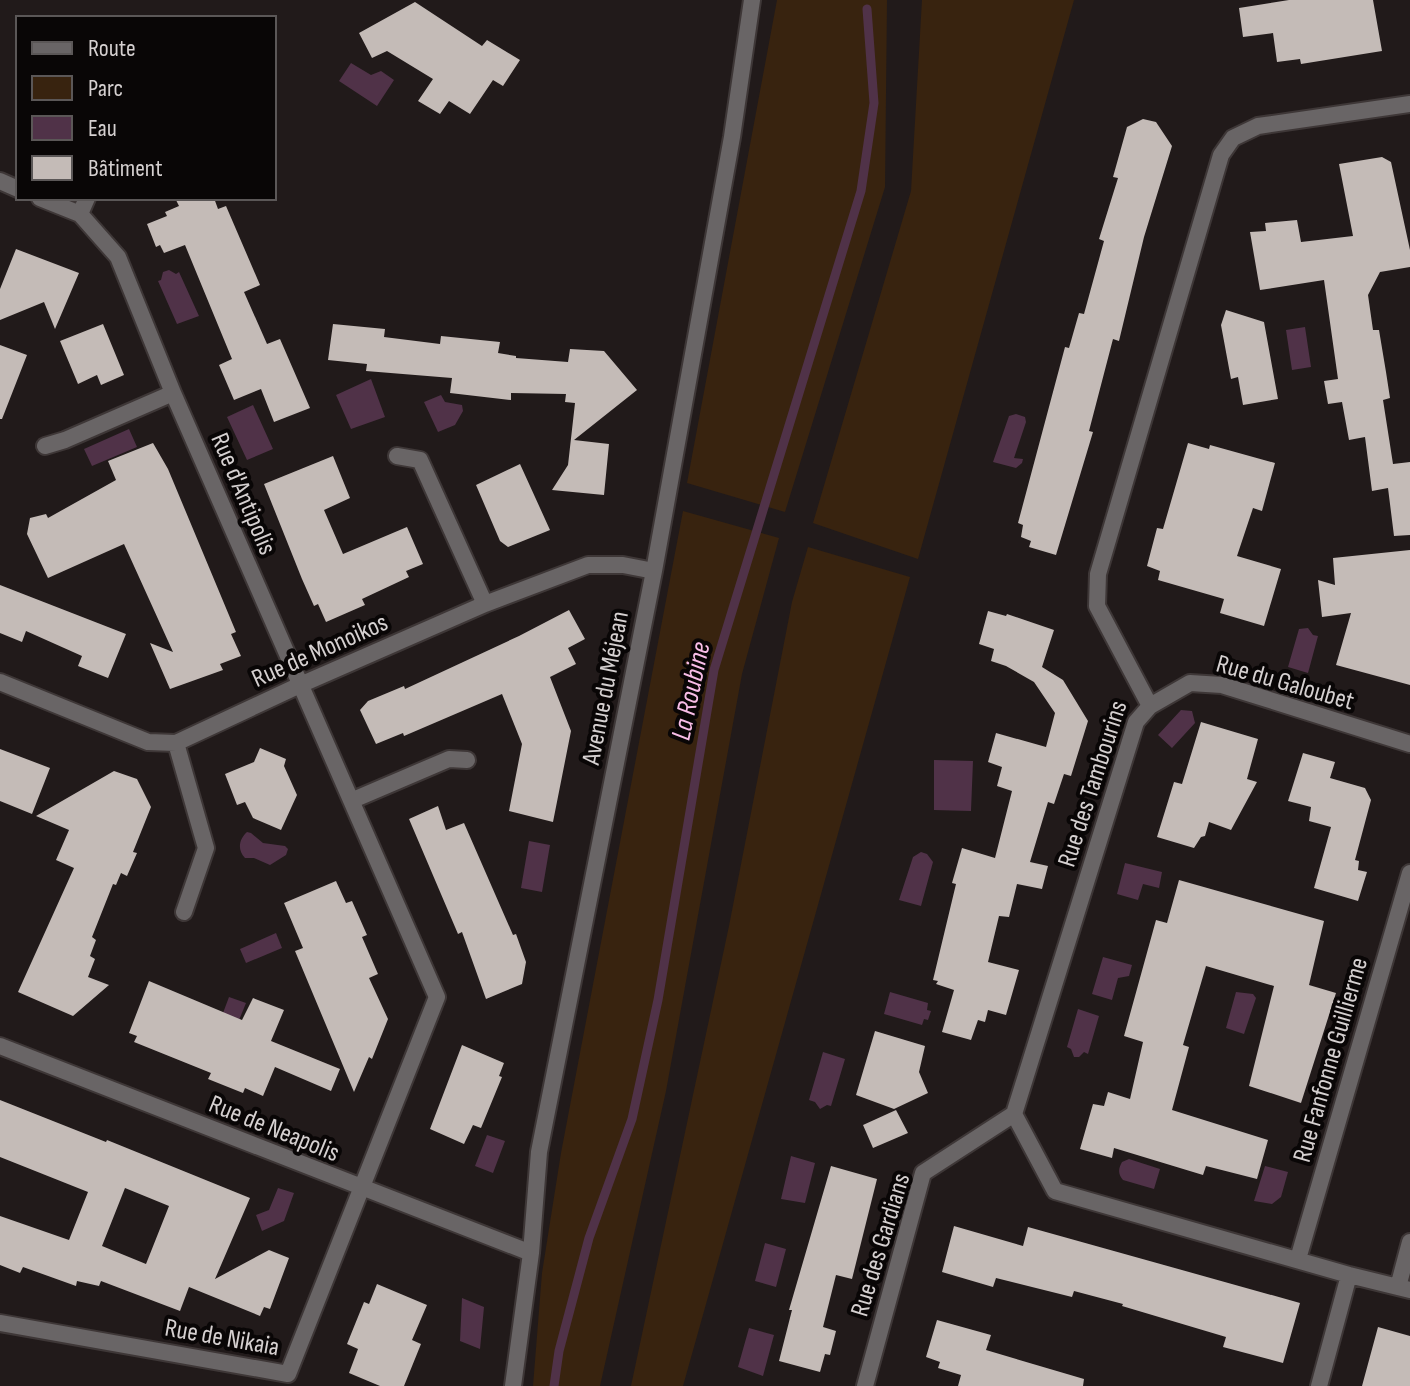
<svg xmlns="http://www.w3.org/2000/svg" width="1410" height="1386" viewBox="0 0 1410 1386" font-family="'Sofia Sans Condensed',sans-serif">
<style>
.green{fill:#38230f}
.water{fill:#503248}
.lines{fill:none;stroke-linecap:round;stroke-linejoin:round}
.stream{stroke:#503248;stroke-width:9}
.building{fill:#c4bbb7;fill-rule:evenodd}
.minor-casing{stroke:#3e3737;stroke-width:20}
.minor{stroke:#696566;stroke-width:16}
.labels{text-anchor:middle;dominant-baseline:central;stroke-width:8;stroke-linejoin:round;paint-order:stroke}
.street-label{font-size:26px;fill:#d5d0d0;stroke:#090606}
.water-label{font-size:28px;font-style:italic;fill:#f8bde7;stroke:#090606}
</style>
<rect width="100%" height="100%" fill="#211a1a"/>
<path class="green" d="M777 0H887L885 187 785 512 687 483Z
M922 0H1074L918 559 813 523 911 191Z
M683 511 779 538 742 674 666 1091 600 1386H533L542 1273 561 1153Z
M808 547 910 577 683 1386H631L729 926 792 602Z"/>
<path class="water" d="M351 63 371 75 381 71 394 80 377 106 339 81Z
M169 270 176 274 179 272 199 316 177 324 158 281 161 280 163 272Z
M1305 327 1311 367 1292 370 1286 330Z
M371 379 385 417 351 429 336 395Z
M441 395 445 402 462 405 463 411 455 425 438 432 424 402Z
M253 405 273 449 247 460 227 417Z
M1016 414 1025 417 1026 422 1014 458 1023 459 1022 463 1016 468 993 462 1009 416Z
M129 429 137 447 92 466 84 449Z
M1299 629 1308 628 1313 635 1318 636 1308 673 1288 667Z
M1181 710 1192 711 1195 723 1172 748 1158 735Z
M934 760 973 761 971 811 934 810Z
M247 832 251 833 263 843 285 846 288 849 286 855 270 865 254 858H245C237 850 239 839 247 832Z
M529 841 550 845 542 892 521 888Z
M921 852 927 854 933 862 921 906 899 900 913 857Z
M1125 863 1162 872 1159 888 1143 884 1138 900 1117 894Z
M276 933 282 948 246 963 240 949Z
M1103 957 1132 965 1129 976 1118 978 1112 1000 1092 994Z
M890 992 928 1003 927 1010 931 1011 928 1020 924 1019 922 1025 884 1014Z
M1236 992 1253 994 1256 998 1244 1034 1226 1028Z
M229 997 246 1003 233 1035 217 1029Z
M1078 1009 1099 1016 1088 1054 1084 1052 1079 1057H1074L1071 1049 1067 1047Z
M823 1052 845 1059 831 1106 827 1105 820 1109 815 1102 809 1100Z
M487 1135 505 1141 493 1173 475 1166Z
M791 1156 815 1163 805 1203 781 1199Z
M1129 1159 1160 1169 1154 1189 1123 1180C1118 1174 1118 1169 1122 1162Z
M1265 1166 1288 1172 1281 1197 1272 1204 1254 1201Z
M278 1188 294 1193 284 1221 262 1231 256 1215 269 1210Z
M765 1243 786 1249 776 1287 755 1281Z
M462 1298 484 1307 480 1349 460 1341Z
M749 1328 774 1335 763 1376 738 1367Z"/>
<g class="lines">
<path class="stream" d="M554 1386 559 1351 589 1238 632 1119 658 1000 714 670 861 191 874 103 867 9"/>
</g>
<path class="building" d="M1289 0H1373L1382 51 1301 64 1300 59 1277 62 1273 33 1243 37 1239 8Z
M415 2 482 46 487 40 520 60 503 86 493 80 470 114 449 101 440 114 418 101 433 79 387 51 372 58 359 33Z
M1143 119 1156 122 1172 146 1144 237 1119 341 1113 339 1089 431 1093 432 1056 555 1029 547 1031 541 1021 537 1023 525 1018 523 1065 347 1069 348 1079 313 1084 314 1104 241 1099 239 1118 178 1113 177 1127 127Z
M1382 157 1391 162 1410 250V267L1380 272 1368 295 1373 330H1379L1386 372 1390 398 1383 400 1393 464 1410 462V535L1394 536 1388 488 1372 491 1365 437 1349 440 1342 402 1328 404 1324 381 1338 379 1324 280 1260 290 1250 232 1266 231 1265 223 1297 220 1301 242 1353 236 1339 164Z
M175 198H214L218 209 226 206 260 285 244 292 267 344 280 339 310 408 274 422 261 389 234 400 219 365 232 359 185 245 164 253 160 245 156 247 147 224 167 216 165 212 179 206Z
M16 249 79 273 55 329 44 302 0 320V289Z
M1226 310 1264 322 1278 399 1243 405 1238 377 1231 379 1221 325Z
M103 324 124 375 101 385 97 375 78 384 60 341Z
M333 324 385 329 384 337 440 344 441 336 500 342 498 353 516 356V358L568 362 570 349 604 351 637 390 574 440 609 444 604 495 552 490 568 465 575 403 565 402 566 394 511 393V400L450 393 452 378 366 371 367 364 328 360Z
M0 345 27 355 2 419H0Z
M153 443 168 469 236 632 231 634 241 656 220 664 223 670 170 689 150 643 173 652 124 544 48 578 27 534 30 518 46 514 48 518 116 480 108 461Z
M1188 443 1209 449 1210 445 1275 463 1262 511 1253 508 1237 556 1281 569 1264 626 1220 613 1224 599 1158 580 1160 571 1147 566 1157 528 1163 529Z
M333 456 350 498 324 510 343 554 407 527 423 564 406 571 409 577 362 599 365 605 326 622 318 604 314 606 302 579 264 484Z
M520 464 550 530 508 547 500 541 476 485Z
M1410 550V685L1336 665 1351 613 1322 617 1318 580 1335 585 1333 558Z
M0 585 126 634 108 678 78 666 82 656 26 631 22 642 0 633Z
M569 610 585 639 568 648 576 664 550 677 571 731 553 822 509 811 522 744 502 694 404 736 403 733 376 744 360 710 368 701 404 686 405 689 519 636Z
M988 611 1006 616 1007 614 1054 630 1042 667 1063 680 1088 721 1071 776 1064 774 1054 804 1048 802 1030 862 1048 866 1042 889 1017 884 1009 917 999 916 988 962 1019 970 1006 1015 988 1010 985 1022 978 1020 971 1040 942 1032 954 990 936 984 938 981 933 980 956 884 952 883 962 848 995 858 1012 791 997 786 1002 767 988 762 996 733 1046 747 1055 713 1034 682 1006 666 991 661 994 649 979 644Z
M1201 722 1258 739 1247 779 1257 782 1231 830 1209 822 1205 836 1201 837 1194 848 1157 837 1174 782 1182 784Z
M260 748 286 759 284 766 297 795 281 830 253 818 245 802 237 805 225 774 254 762Z
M0 749 50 768 32 814 0 801Z
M1303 753 1335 762 1330 778 1365 788 1371 800 1355 860 1359 861 1358 870 1367 872 1358 901 1314 888 1331 827 1309 821 1311 807 1288 801Z
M114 771 137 779 151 807 133 852 137 853 127 876 121 873 116 885 113 884 92 937 96 940 90 956 95 959 88 977 109 985 73 1016 18 992 74 868 56 860 69 830 36 816Z
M438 806 446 830 464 823 513 935 516 934 526 962 522 984 486 999 462 932 458 934 409 819Z
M1179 880 1324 921 1309 985 1336 993 1301 1103 1249 1086 1274 986 1206 966 1183 1045 1189 1047 1172 1110 1268 1140 1257 1179 1206 1166 1203 1175 1114 1148 1112 1158 1080 1149 1093 1104 1104 1106 1108 1092 1130 1099 1143 1042 1124 1036 1156 920 1167 923Z
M336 881 346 903 352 901 367 935 362 937 378 974 369 978 388 1019 372 1059 369 1057 354 1092 295 951 303 948 284 903Z
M149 981 242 1020 253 998 284 1010 271 1041 340 1069 331 1091 275 1067 263 1096 245 1088 243 1093 208 1079 211 1073 134 1042 137 1036 129 1033Z
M875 1031 925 1046 919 1072 928 1093 894 1109 856 1095Z
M462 1045 504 1063 499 1076 502 1077 481 1128 473 1125 464 1144 430 1129Z
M0 1100 106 1142 107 1140 250 1198 215 1279 269 1250 289 1258 270 1309 264 1307 260 1316 189 1287 180 1311 101 1281 99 1286 77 1281 76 1286 23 1267 20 1273 0 1265V1216L69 1240 88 1192 0 1157ZM125 1188 169 1206 146 1264 102 1246Z
M896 1110 908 1133 873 1148 863 1125Z
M831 1166 877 1179 852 1279 836 1275 823 1327 836 1331 830 1355 825 1354 820 1372 779 1361 792 1310H789Z
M954 1226 1023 1246 1028 1227 1300 1303 1283 1363 1223 1347 1226 1337 1122 1306 1123 1304 1074 1291 1072 1297 996 1278 993 1287 942 1272Z
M377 1284 427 1305 412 1340 421 1344 404 1386H380L349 1373 358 1349 347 1344 364 1302 369 1304Z
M937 1320 991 1335 986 1350 1084 1379 1083 1386H958L961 1375 938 1368 940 1362 926 1357Z
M1378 1327 1410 1336V1386H1362Z"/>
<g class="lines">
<g class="minor-casing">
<path id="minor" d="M1410 104 1258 126 1233 138 1221 155 1098 574 1097 606 1150 706 1136 722 1014 1114 1055 1191 1349 1275 1410 1290
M0 181 18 189
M80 214 87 198
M45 446 65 440 173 393
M397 456 420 460 485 604
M0 682 148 742 176 743 300 685 485 604 588 565H623L654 571
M1150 706 1190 683 1222 685 1410 744
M176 743 206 848 184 912
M353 800 449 759 467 760
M0 1046 531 1253
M1298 1259 1410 873
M1398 1287 1410 1242
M0 1323 288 1374 437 997 173 393 118 257 80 214 40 198
M513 1386 531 1253 539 1152 654 571 732 137 752 0
M865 1386 923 1173 1014 1114
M1319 1386 1349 1275"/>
</g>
<use href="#minor" class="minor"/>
</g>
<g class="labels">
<g class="street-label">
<text transform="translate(243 494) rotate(67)">Rue d'Antipolis</text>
<text transform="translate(320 651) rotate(-24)">Rue de Monoikos</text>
<text transform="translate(1285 683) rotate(16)">Rue du Galoubet</text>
<text transform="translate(606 688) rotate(-79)">Avenue du Méjean</text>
<text transform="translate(1093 784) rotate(-72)">Rue des Tambourins</text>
<text transform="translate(1331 1060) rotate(-74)">Rue Fanfonne Guillierme</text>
<text transform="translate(274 1129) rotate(22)">Rue de Neapolis</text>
<text transform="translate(881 1245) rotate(-73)">Rue des Gardians</text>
<text transform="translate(222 1338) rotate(10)">Rue de Nikaia</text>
</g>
<g class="water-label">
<text transform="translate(691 691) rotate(-78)">La Roubine</text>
</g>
</g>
<rect x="16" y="16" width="260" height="184" fill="#090606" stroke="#5b5757" stroke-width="2"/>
<rect x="32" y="42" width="40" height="12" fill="#696566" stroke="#5b5757" stroke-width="2"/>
<text x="88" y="56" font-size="24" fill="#d5d0d0">Route</text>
<rect x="32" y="76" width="40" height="24" fill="#38230f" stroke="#5b5757" stroke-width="2"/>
<text x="88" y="96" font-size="24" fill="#d5d0d0">Parc</text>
<rect x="32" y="116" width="40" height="24" fill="#503248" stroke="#5b5757" stroke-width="2"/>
<text x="88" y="136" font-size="24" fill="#d5d0d0">Eau</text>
<rect x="32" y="156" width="40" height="24" fill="#c4bbb7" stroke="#5b5757" stroke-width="2"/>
<text x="88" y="176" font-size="24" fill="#d5d0d0">Bâtiment</text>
</svg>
